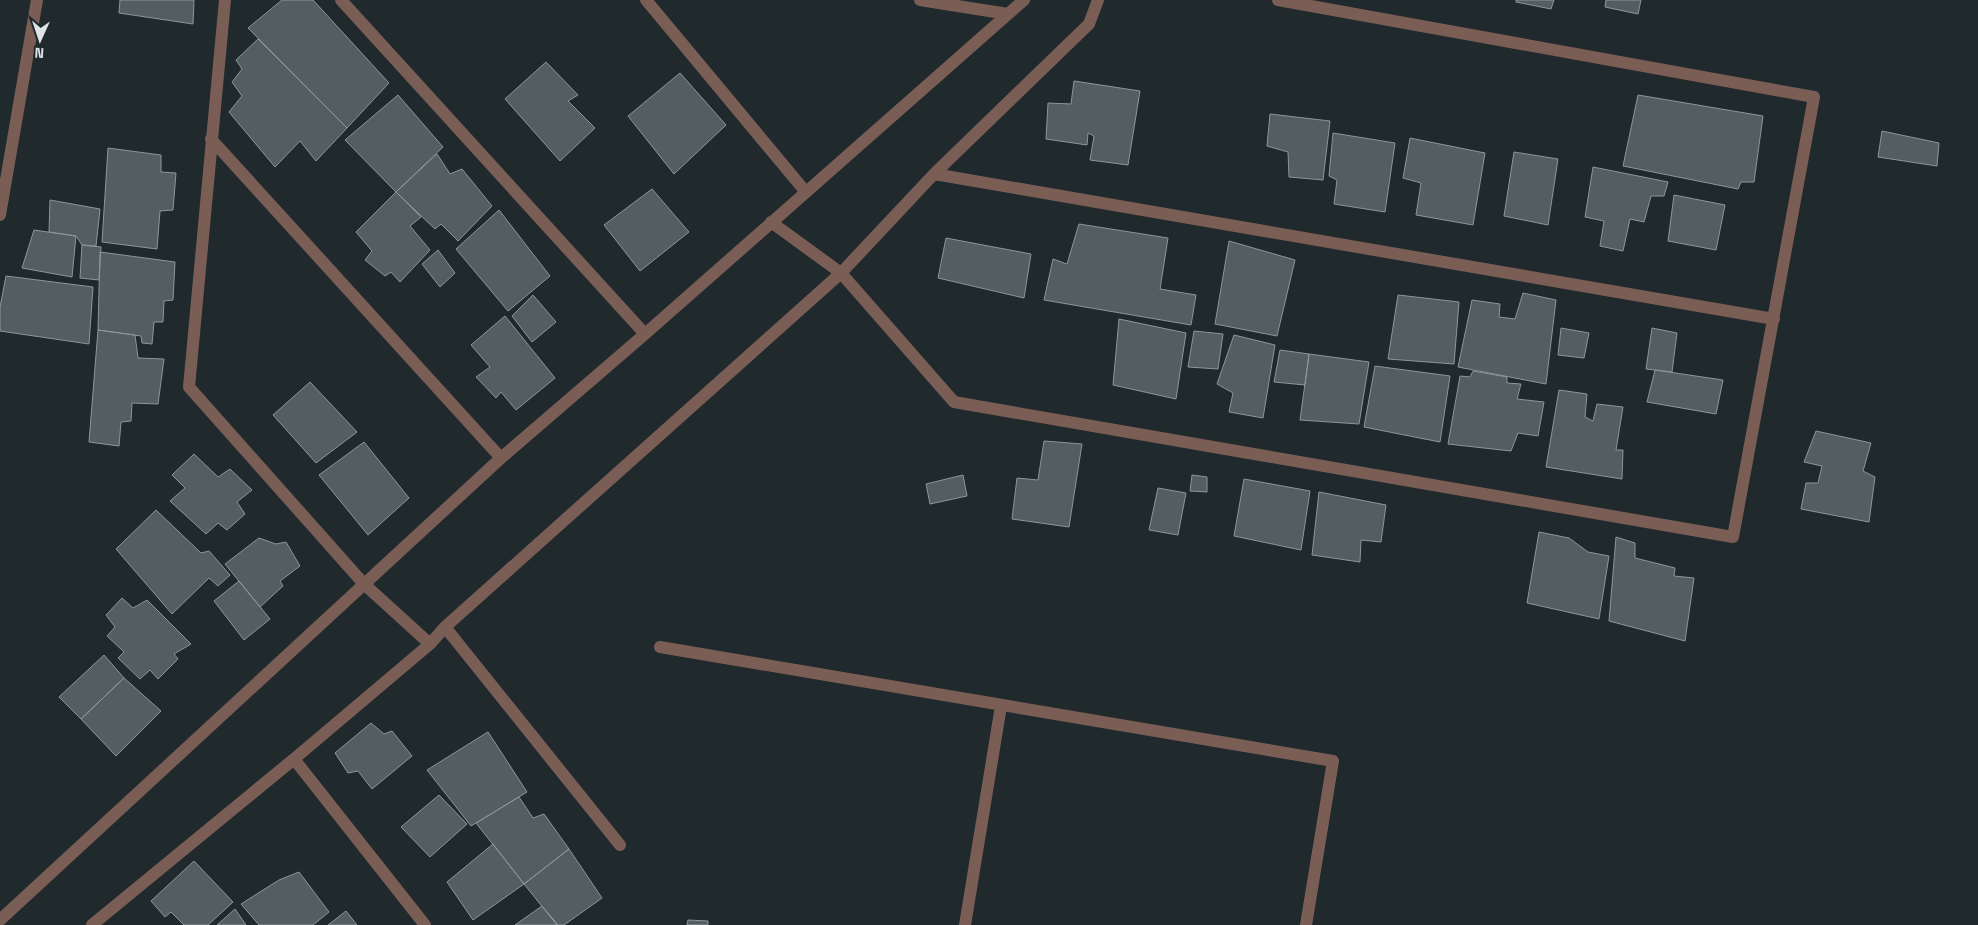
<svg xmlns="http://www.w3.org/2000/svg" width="1978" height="925" viewBox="0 0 1978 925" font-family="'Space Grotesk',sans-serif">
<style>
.building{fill:#535e61;stroke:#8b979a}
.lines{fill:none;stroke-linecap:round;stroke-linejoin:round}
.lane{stroke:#7a5d55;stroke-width:12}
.street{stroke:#7a5d55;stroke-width:12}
</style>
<rect width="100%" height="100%" fill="#202a2d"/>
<path class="building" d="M120 0H194L193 24 119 13Z
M282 0H313L389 83 347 128 248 28Z
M1516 0H1554L1551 9 1516 2Z
M1606 0H1641L1638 14 1605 7Z
M258 39 347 128 316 161 300 141 275 167 229 112 242 96 232 82 242 69 236 60Z
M546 62 578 95 568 101 595 128 560 161 505 99Z
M680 73 726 125 674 174 628 116Z
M1074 81 1140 91 1128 165 1090 160 1094 136 1088 133 1087 145 1046 139 1048 103 1071 104Z
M398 95 443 147 396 192 345 140Z
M1638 95 1763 116 1754 182H1741L1738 189 1623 166Z
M1270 114 1330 121 1323 180 1289 177 1288 152 1267 146Z
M1882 131 1939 143 1937 166 1878 157Z
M1333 133 1395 143 1385 212 1334 204 1337 180 1329 176Z
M1410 138 1485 153 1473 225 1416 215 1421 183 1403 178Z
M108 148 161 155V172L176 173 173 210 160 211 157 249 102 242Z
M1514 152 1558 159 1548 225 1504 216Z
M437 154 450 174 462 169 492 206 458 241 441 224 435 229 396 192Z
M1593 167 1668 182 1664 196H1651L1644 222 1630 219 1623 251 1600 246 1604 221 1585 217Z
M652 189 689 232 640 271 604 225Z
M396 192 421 217 410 226 430 250 400 282 391 272 385 276 365 260 372 251 356 232Z
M1674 195 1725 205 1716 250 1668 241Z
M50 200 100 209 96 246 82 245 76 236 49 232Z
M499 210 550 276 508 311 456 249Z
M1079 224 1168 238 1160 289 1196 295 1191 325 1044 300 1053 259 1067 264Z
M34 230 76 236 72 277 22 268Z
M946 238 1031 254 1024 298 938 278Z
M1229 241 1295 260 1277 336 1215 324Z
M82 245 101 247 99 280 80 278Z
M438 250 455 273 440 287 422 264Z
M100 252 175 262 173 300 164 301 163 322H154L152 344 142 343 141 336 98 330Z
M6 276 93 287 89 344 0 331V307Z
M1523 293 1556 300 1546 384 1458 367 1472 300 1500 304 1499 317 1515 319Z
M533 295 556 322 532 342 512 316Z
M1398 295 1459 302 1454 364 1388 359Z
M505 316 555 378 516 410 501 392 496 398 476 377 490 367 471 345Z
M1119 319 1186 333 1176 399 1113 385Z
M1561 328 1589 333 1584 358 1558 355Z
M1652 328 1677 333 1672 372 1646 369Z
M98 330 135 335 138 358 164 359 158 404 132 403 131 421 121 422 119 446 89 442Z
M1194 331 1223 334 1218 369 1188 367Z
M1234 335 1275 345 1263 418 1229 412 1233 393 1217 384Z
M1280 350 1309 354 1305 385 1274 382Z
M1309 354 1369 362 1359 424 1300 420Z
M1375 366 1450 376 1440 442 1364 427Z
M1655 370 1723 380 1716 414 1647 402Z
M1473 371 1507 377V383L1521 384 1517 399 1544 402 1538 436 1518 433 1511 451 1448 444 1460 376 1470 377Z
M310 382 357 432 316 463 273 415Z
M1559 390 1587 394 1585 417 1593 421 1597 404 1623 407 1616 450H1623L1622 479 1546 467Z
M1816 431 1871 443 1863 471 1875 477 1869 522 1801 509 1806 483H1818L1822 466 1804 462Z
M1044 441 1082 444 1069 527 1012 519 1017 478 1038 480Z
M364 442 409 498 368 535 319 475Z
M194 454 218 477 230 469 252 490 237 502 245 514 227 530 218 523 206 534 170 501 185 488 172 475Z
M963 475 967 496 930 504 926 484Z
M1192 475 1207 477V492L1190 491Z
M1244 479 1310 491 1301 550 1234 536Z
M1158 488 1186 493 1178 535 1149 530Z
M1319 492 1386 505 1381 542 1361 540 1360 562 1312 555Z
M156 510 201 553 209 551 230 575 218 586 209 578 172 614 116 549Z
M1539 532 1569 538 1588 552 1609 556 1599 619 1527 603Z
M1616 537 1635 543V558L1675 568 1674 576 1694 578 1685 641 1609 621Z
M259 538 276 544 286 542 300 566 280 581 283 586 260 607 225 564Z
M239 581 270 619 244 640 214 601Z
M122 598 133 608 147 600 191 644 174 654 178 659 158 679 150 670 140 679 118 658 124 652 107 636 115 627 106 615Z
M104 655 124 678 81 719 59 697Z
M124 678 161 711 116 756 81 719Z
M371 723 384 734 392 731 412 756 372 789 358 771 348 773 335 753Z
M488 732 527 792 471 826 427 770Z
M439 795 467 824 430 857 401 827Z
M519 797 533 818 544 814 569 849 524 884 476 823Z
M493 844 524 884 473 920 447 882Z
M569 849 602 898 564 925H557L524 884Z
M194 861 233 902 208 925H184L171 912 165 917 151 901Z
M299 872 329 912 313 925H259L241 904 279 880Z
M542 906 558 925H515Z
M235 909 246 925H217Z
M346 911 357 925H328Z
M688 920 708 921V925H687Z"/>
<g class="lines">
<path class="lane" d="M660 647 1333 761 1306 925
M965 925 1001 706"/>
<path class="street" d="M225 0 189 387 364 584 430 644
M341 0 645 334
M646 0 805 191
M920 0 1008 14
M211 139 501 458
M934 174 1774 319
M0 215 37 0
M771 222 841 273 934 174 1089 24 1098 0
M445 627 620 845
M294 759 430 644 445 627 841 273 954 402 1733 537 1814 97 1278 0
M0 920 501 458 645 334 1024 0
M92 925 294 759 425 925"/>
</g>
<g transform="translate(40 40) rotate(183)" stroke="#202a2d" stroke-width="4" paint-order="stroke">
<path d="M0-4L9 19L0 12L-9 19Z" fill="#dfe5e7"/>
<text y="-8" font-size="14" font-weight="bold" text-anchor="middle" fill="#dfe5e7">N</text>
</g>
</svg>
